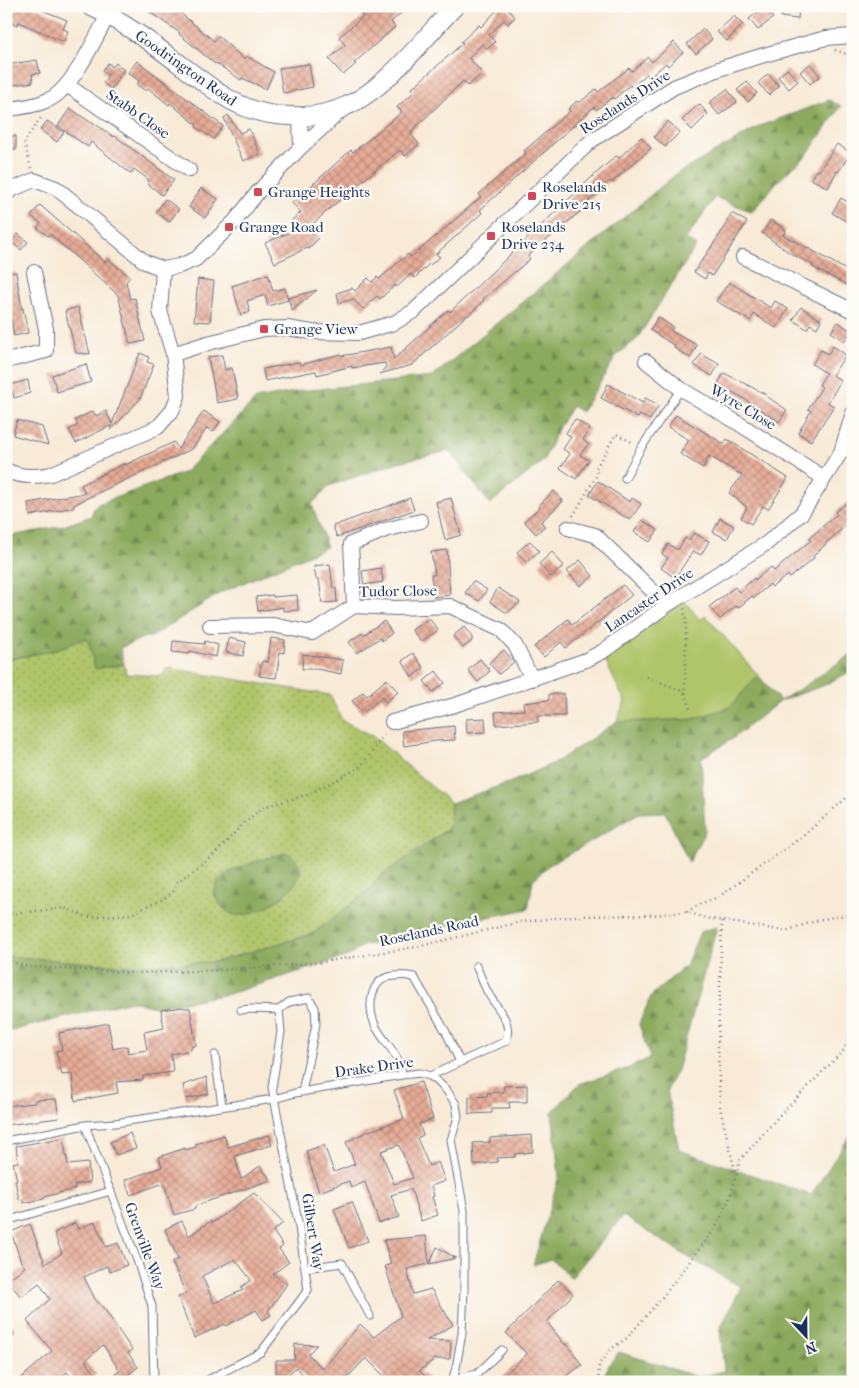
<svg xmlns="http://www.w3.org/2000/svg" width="859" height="1388" viewBox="0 0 859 1388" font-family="'IM FELL French Canon',serif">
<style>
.grass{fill:url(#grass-dots);stroke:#667a64}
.forest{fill:url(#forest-firs);stroke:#546c5e}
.green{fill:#b0c569;stroke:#667a64}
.building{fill:url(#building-cross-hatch);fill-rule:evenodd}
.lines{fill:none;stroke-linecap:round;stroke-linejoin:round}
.service-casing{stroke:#687088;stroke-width:9}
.minor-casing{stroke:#687088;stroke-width:16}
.tertiary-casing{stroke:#687088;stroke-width:20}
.path{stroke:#687088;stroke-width:2.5;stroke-dasharray:1 4;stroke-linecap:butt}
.service{stroke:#fff;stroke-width:7}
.minor{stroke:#fff;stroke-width:14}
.tertiary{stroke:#fff;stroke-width:18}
.poi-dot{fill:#d1495b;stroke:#fdfcf7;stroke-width:2}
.labels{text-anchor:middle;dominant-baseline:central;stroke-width:4.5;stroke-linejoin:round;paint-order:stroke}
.street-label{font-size:15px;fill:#1b2f5e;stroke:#fdfcf7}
.poi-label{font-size:15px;fill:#1b2f5e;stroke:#fdfcf7;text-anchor:start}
</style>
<defs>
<pattern id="grass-dots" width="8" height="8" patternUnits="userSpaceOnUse" patternTransform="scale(1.25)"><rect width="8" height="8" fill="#b0c569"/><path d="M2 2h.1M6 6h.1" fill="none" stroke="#8ea05a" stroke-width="1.8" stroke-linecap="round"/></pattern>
<pattern id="forest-firs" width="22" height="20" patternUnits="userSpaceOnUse" patternTransform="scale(1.25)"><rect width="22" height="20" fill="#8caa5d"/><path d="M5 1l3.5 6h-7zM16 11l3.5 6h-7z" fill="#728b50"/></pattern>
<pattern id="building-cross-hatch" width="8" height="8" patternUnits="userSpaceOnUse" patternTransform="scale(1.25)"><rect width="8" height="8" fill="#e7ab95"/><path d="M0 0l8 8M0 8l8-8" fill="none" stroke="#ba8c7d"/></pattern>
</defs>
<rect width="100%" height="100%" fill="#fdfcf7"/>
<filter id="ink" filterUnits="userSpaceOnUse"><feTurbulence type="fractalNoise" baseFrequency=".02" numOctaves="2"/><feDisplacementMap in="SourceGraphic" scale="10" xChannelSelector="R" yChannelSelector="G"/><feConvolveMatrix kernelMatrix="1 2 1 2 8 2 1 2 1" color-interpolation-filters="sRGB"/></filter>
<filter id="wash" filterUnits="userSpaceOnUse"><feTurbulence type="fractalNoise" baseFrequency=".0096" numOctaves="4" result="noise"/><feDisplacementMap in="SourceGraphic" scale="20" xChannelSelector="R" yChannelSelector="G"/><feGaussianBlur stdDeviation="1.12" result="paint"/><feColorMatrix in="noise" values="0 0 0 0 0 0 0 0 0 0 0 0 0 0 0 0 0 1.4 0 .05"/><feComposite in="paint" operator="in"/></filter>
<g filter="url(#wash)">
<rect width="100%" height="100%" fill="#f8ead6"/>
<path class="grass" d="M86 638 109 667 124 664 126 674 162 676 167 668 330 695 342 720 374 737 451 803 449 828 380 877 367 892 313 934 215 962 126 966 7 956 6 660 54 650Z"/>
<path class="forest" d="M829 100 841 106 806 156 777 182 752 212 715 197 686 239 696 246 637 339 617 355 582 412 572 406 559 427 543 461 490 504 449 451 398 462 329 486 312 504 327 547 222 592 151 637H145L120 648 124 664 95 669 89 643 86 638 54 650 6 660V537L63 526 91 516 94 508 98 504 185 472 256 399 300 391 432 377 675 175 760 126Z
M853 653V670L825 685 780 701 732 739 701 758 705 831 689 862 665 812 639 813 589 843 550 864 533 880 528 909 455 924 386 942 363 945 351 955 229 994 155 1007 131 1001 6 1032V956L126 966 215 962 313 934 367 892 380 877 449 828 451 803 516 780 558 761 616 722 693 719 730 707 758 675 780 701 803 687Z
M287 853C292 855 294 857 298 863 312 885 253 922 232 914 222 910 219 903 214 894 216 889 216 883 219 879 228 869 272 856 287 853Z
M717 927 677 1070 667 1090 679 1150 811 1195 853 1131V1382H601L609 1365 619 1352 698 1377 724 1371 720 1329 741 1287 691 1259 623 1216 571 1278 551 1259 533 1265 559 1176 552 1112 579 1084 629 1068 650 1058 639 1024 651 996 686 965 700 932Z"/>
<path class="green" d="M681 597 700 620 706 616 758 675 730 707 693 719 616 722 625 702 602 654Z"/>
<g id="blocks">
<path class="building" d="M6 6H32L67 20 63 29 68 31 64 42 19 22 18 25 6 22Z
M141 6H182L179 12 214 41 218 36 244 59 246 56 274 72 266 89 242 78 241 80 216 63 215 64 179 34 180 33Z
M369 6H409L391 22 395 27 354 63 356 64 343 75 329 59 345 45 339 37 363 17 361 14Z
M501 6H505L515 17 508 24 504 20 489 35 495 42 487 49 482 44 469 58 482 73 468 86 463 81 410 133 419 144 405 156 400 150 329 209 308 229 318 239 308 249 307 248 275 263 265 243 297 229 290 222 301 212 292 203 351 150 353 152 402 112 397 107 414 92 411 89 463 43 461 42 479 25 481 27Z
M782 6H799L798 19 781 17Z
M764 7 773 18 758 30 749 19Z
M734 16 743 25 727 41 717 32Z
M703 29 712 39 696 54 687 44Z
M674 42 683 52 668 66 666 63 650 77 647 74 632 87 630 85 614 99 613 97 596 110 594 107 480 210 482 213 436 254 440 257 430 265 429 264 415 278 411 274 397 287 395 285 380 299 377 296 363 309 353 299 339 303 337 293 352 288 355 291 368 278 372 282 377 277 379 279 408 254 411 257 435 237 481 197 479 194 526 153 524 151 570 111 568 109 577 101 579 103 596 89 598 92 629 68 632 71 648 57 652 62Z
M37 60 40 73 32 74 33 82 6 86V65Z
M137 61 223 126 214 139 196 127 197 125 170 103 169 105 148 88 146 91 137 85 139 81 128 73Z
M108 63 113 67 116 63 124 70 111 89 103 83 108 75 102 71Z
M309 64 313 87 283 93 279 68Z
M810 64 820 76 810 84 800 72Z
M787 69 798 81 789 89 778 77Z
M768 74 779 86 769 95 758 83Z
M747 82 757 93 748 102 737 90Z
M727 89 737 102 719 115 709 103Z
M699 104 708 114 692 130 682 120Z
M70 108 90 122 91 121 114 137 115 136 174 180 162 195 147 183 149 180 134 169 131 174 91 142 88 147 58 126Z
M228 115 240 133 249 129 260 154 243 161 224 118Z
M47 121 64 132 57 142 40 130Z
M668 121 680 132 665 147 654 137Z
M6 136H16V150H6Z
M641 137 651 148 611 183 609 181 581 209 582 210 528 256 530 259 483 299 484 300 468 316 467 315 412 365 379 374 386 367 385 363 352 368V366L317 375 316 371 265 381 263 369 299 362 300 365 341 354V356L391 347 394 359 448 310 450 312 592 177 616 156 619 158Z
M837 144 851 153 838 172 837 171 828 188 811 179 816 170 819 171Z
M201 188 218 199 205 218 189 207Z
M841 198 853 205V225L832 213Z
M165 199 179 209 169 222 156 212Z
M40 205 105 262 108 259 130 277 126 282 130 299 135 298 145 341 130 344 118 295 50 234 48 236 37 228 41 223 31 216Z
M732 213 747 222 712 276 708 273 705 279 694 272 727 224 726 223Z
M771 220 786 230 783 235 817 253 853 274V288L812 267 813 265 790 253 762 233Z
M18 234 28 242 21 250 11 242Z
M16 272 22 309 23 308 28 333 14 336 6 293V273Z
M268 274 273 291 285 288 288 300 268 306 265 295 247 301 250 312 241 315 232 286Z
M198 279 214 281 210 322 194 321Z
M729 282 771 308 775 301 788 309 776 328 754 314 750 321 716 301Z
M317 290 292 311 288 298Z
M78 307 90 354 76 353 65 311Z
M801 307 821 320 817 328 810 324 807 329 793 320Z
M658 317 673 327 671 331 697 345 690 358 674 348 675 346 650 330Z
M838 322 851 331 844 341 831 332Z
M833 346 846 355 832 375 841 380 828 403 834 406 811 441 798 433 811 411 808 409 822 387 819 385 826 373 812 364 821 350 828 354Z
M140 353 149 357 147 362 154 364 140 399 110 431 112 425 76 443 69 430 78 425 75 420 93 411 96 416 106 411 112 424Z
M701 354 719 364 712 376 694 365Z
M222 355 225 370 232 368 238 399 217 403 208 357Z
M86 364 91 382 57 392 52 375Z
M724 373 767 395 766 396 787 410 779 422 743 398 718 384Z
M28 380 30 393 14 398 10 385Z
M608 384 643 403 645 398 659 405 650 420 640 415 638 418 601 398Z
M204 411 220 422 213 432 207 428 192 449 87 498 74 505V507L30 516 28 503 85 493 81 485 125 463V465L174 442 178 449Z
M676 415 724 444 727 439 788 478 768 509 763 506 751 524 741 518 747 507 729 493 742 475 709 456 703 468 680 454 689 440 668 427Z
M575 419 590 429 583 440 588 444 580 455 589 460 576 479 560 468 570 454 563 449 571 437 566 433Z
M17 420 42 427 48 445 13 435Z
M598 481 630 502 632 498 641 504 630 520 589 495Z
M554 491 563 501 541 522 545 526 536 534 524 521 540 507 539 505Z
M410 498 414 510 337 537 333 526Z
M451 498 461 535 445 540 436 502Z
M853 498V519L826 543V544L813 556 814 558 790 578 788 575 772 587 770 584 754 598 752 596 738 608 736 606 720 619 709 607 735 587 739 592 754 578 755 580 771 567 774 571 811 540 809 538 837 514 835 512Z
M720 518 734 526 727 539 713 532Z
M642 520 658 530 650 542 634 532Z
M694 533 709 541 701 555 693 551 675 578 661 568 668 558 662 554 668 544 678 550 685 538 689 540Z
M530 541 539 551 526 562 517 552Z
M447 550 450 595 434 597 431 575H435L431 552Z
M552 552 564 566 551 577 539 564Z
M580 560 593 576 580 586 567 571Z
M330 564 333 588H336L337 602 322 603 319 579H316L314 566Z
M381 568 383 582 364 585 362 571Z
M473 581 487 590 479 601 465 593Z
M623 585 632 595 566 648 561 642 544 657 534 647 568 619 572 625Z
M498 588 520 602 507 613 490 602Z
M273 595V597L297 595 298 610 283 611V607L258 611 256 597Z
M429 618 438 630 421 642 412 630Z
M384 621 392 633 382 641 380 638 357 653 349 642 362 633 363 635Z
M464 627 472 637V641L463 648 453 636Z
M229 638 246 642 243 656 226 652Z
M271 638 285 640 284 653 280 652 276 678 259 676 262 661 268 662Z
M173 641 204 644 205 641 218 645 216 657 190 651V654L172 652Z
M504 650 514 662 499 674 489 663Z
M413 653 424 668 412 677 402 661Z
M303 654 343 660 341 674 317 669H302Z
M480 659 490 671 478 682 468 670Z
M436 671 445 683 433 692 424 681Z
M387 679 398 692 386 702 382 697 363 713 352 701 363 692 367 696Z
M549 694H564L565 716H537L538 722 496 725 495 712 524 710 523 703 549 700Z
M485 718 486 732 467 733 466 719Z
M454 726 455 740 436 741 404 746 402 731Z
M183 1007 184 1008H190L196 1045 191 1047V1050L171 1054 173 1072 143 1076V1080L116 1082 118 1093 75 1101 72 1074 62 1075 56 1051 62 1050 59 1033 108 1023 113 1049 127 1046 128 1053 147 1050 144 1032 164 1028 161 1010Z
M207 1077 208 1094 186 1099 183 1085Z
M421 1082 433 1119 419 1124 423 1135 417 1138 429 1166 438 1162 445 1181 431 1186 434 1196 432 1197 438 1215 421 1221 411 1189 391 1195 399 1217 379 1223 365 1182 351 1188 349 1181 319 1192 306 1151 324 1145 334 1172 355 1164 346 1142 366 1132 404 1119 394 1090ZM399 1145 413 1178 394 1184 381 1151Z
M527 1085V1102H509L510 1108H492V1113L469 1114V1097L487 1096V1093L504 1092 503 1086Z
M56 1099 59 1118 6 1125V1106L35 1103V1100Z
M130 1133 136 1148 116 1155 110 1142Z
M224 1135 228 1147 269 1135 272 1145 235 1156 241 1179 260 1166 271 1180 200 1204 195 1206V1209L174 1215 164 1183 130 1195 125 1180 162 1167 159 1157 185 1148V1150L196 1147V1144Z
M532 1135 533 1152 515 1154V1157L497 1158 498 1162 474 1165 473 1143 490 1142V1138Z
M63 1138 68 1165 88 1163 90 1182 74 1185 75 1189 44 1197V1199L23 1203V1199L19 1200 15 1180H17L13 1163 18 1162 16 1146Z
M254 1193 283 1223 273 1231 283 1246 279 1249 289 1262 273 1274 287 1284 268 1311 271 1315 263 1320 256 1310 226 1326 225 1324 194 1338 178 1297 186 1294 172 1262 178 1259 165 1229 182 1221 189 1236 211 1221 212 1223ZM235 1259 251 1280 241 1287 243 1290 214 1303 202 1276Z
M352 1202 368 1241 349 1248 334 1209Z
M95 1222 106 1247 118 1243 127 1265 110 1272 107 1266 84 1277 95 1299 105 1310 132 1350 128 1353 138 1367 129 1374 135 1382H121L115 1374 120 1371 103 1345 85 1361 96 1374 86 1382H75L67 1372 56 1382H17L52 1351 27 1321 50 1299 39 1283 21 1297 7 1280 25 1267 21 1262 11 1232 30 1224 45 1264 62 1253 54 1233 75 1223 78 1229Z
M426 1236 429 1264 407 1269 413 1294 431 1289 453 1325 427 1340 451 1341 450 1359H435L419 1371 433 1382H378L384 1376 366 1358 343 1382H310L296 1367 281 1382H276V1360H294L295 1344 317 1345 308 1354 323 1369 360 1324 374 1337 401 1316 385 1266 391 1264 384 1240Z
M437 1247 456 1258 429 1264Z
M558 1280 573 1294 547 1322 565 1345 566 1343 582 1365 558 1382H497L527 1354 506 1333Z"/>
</g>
</g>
<g filter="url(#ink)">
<use href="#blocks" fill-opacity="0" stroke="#687088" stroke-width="1"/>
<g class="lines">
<g class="service-casing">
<path id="service" d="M625 478 641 448 681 389
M241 1010 251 1009 279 1010 289 1002 309 998 315 1008 316 1024 302 1092
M215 1055 222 1106
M402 1075C400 1054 384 1043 375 1025 367 1006 370 978 394 976 400 975 408 976 414 977L446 1032 460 1062
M430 1076 506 1041C513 1019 496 1009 487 991 483 983 480 974 476 966
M85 1125 137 1260 152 1306 154 1382
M6 1141 85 1125 115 1123 274 1099 295 1093 402 1075 419 1073 430 1076 437 1081 447 1091 456 1104 458 1117 451 1140 464 1211V1290L462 1333 456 1368 452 1382
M6 1221 111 1191
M305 1268 342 1263 370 1316
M6 1333 10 1334
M453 1380 477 1374 502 1350
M204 1382 261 1352 308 1290 299 1227 272 1087 281 1032 279 1010"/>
</g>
<g class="minor-casing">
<path id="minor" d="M67 85 189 170
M6 109C20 108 35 106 48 100 72 90 96 37 108 15
M301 147 344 108
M6 194 13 189 34 180 56 188 76 204 145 262 163 269 179 266 196 259 235 221 258 192 301 147 300 116
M743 257 853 311
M173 354 208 343 264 329 287 328 312 332 359 333 394 323 414 311 591 141 674 87 719 69 764 55 826 38 853 36
M6 361 46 351V329L34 272
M646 361 681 389 738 423 824 478
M6 470C20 478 36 477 51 474L158 427 172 411 178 396 173 354 160 311 163 269
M568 528 595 535 667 605
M354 606 351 544 385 530 421 521
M210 626 273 625 312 633 354 606 396 608 450 606 501 630 515 645 532 679
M392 722 455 705 586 660 602 652 667 605 767 543 802 513 841 452 853 413"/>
</g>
<g class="tertiary-casing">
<path id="tertiary" d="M90 6C140 30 176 63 219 93 241 108 265 116 291 116 310 117 329 114 346 106 386 89 425 37 455 6"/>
</g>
<path class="path" d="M835 50 853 56
M31 168 24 142 43 115
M573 516 597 475 596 468 616 434 634 443
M647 677C658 682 676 687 685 693L686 622 684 608
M685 693 690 709
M687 912 698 905 720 896 803 836 853 792
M6 914 65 908 87 917 131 914 165 898 173 892 177 882 215 854 242 825 263 807 307 795 359 768 373 751 385 732
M722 921 718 1045 720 1108 736 1175
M6 960 28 967 137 973 223 970 316 963 416 947 521 922 573 916 651 915 687 912 706 918 785 931 822 919 853 914
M6 1261 8 1264 6 1270
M598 1382 599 1364 611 1349 627 1338 664 1295 716 1227 729 1200 740 1160 779 1116 843 1051 853 1028"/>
<use href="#service" class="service"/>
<use href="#minor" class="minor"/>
<use href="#tertiary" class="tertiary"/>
</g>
</g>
<g class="poi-dot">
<rect x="253" y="187" width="10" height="10" rx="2.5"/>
<rect x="527" y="191" width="10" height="10" rx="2.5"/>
<rect x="224" y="222" width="10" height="10" rx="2.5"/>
<rect x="486" y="231" width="10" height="10" rx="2.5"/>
<rect x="259" y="324" width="10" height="10" rx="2.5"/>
</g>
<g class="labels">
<g class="street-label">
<text transform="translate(186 68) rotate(35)">Goodrington Road</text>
<text transform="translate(625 102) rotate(-33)">Roselands Drive</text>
<text transform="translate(138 114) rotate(35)">Stabb Close</text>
<text transform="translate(743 407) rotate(31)">Wyre Close</text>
<text transform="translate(398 591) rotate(-1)">Tudor Close</text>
<text transform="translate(649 600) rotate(-34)">Lancaster Drive</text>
<text transform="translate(429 931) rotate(-12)">Roselands Road</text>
<text transform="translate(374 1067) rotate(-8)">Drake Drive</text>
<text transform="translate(313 1232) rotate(81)">Gilbert Way</text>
<text transform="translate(145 1246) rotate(70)">Grenville Way</text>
</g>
<g class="poi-label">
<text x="542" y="187">Roselands<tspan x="542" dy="17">Drive 215</tspan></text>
<text x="268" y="192">Grange Heights</text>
<text x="239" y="227">Grange Road</text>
<text x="501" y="227">Roselands<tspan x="501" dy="17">Drive 234</tspan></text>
<text x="274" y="329">Grange View</text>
</g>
</g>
<rect width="859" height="1388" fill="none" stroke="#fdfcf7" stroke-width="25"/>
<g transform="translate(806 1336) rotate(158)" stroke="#fdfcf7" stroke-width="4" paint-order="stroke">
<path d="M0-4L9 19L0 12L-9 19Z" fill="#1b2f5e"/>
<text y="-8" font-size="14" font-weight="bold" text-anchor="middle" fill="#1b2f5e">N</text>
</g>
</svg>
